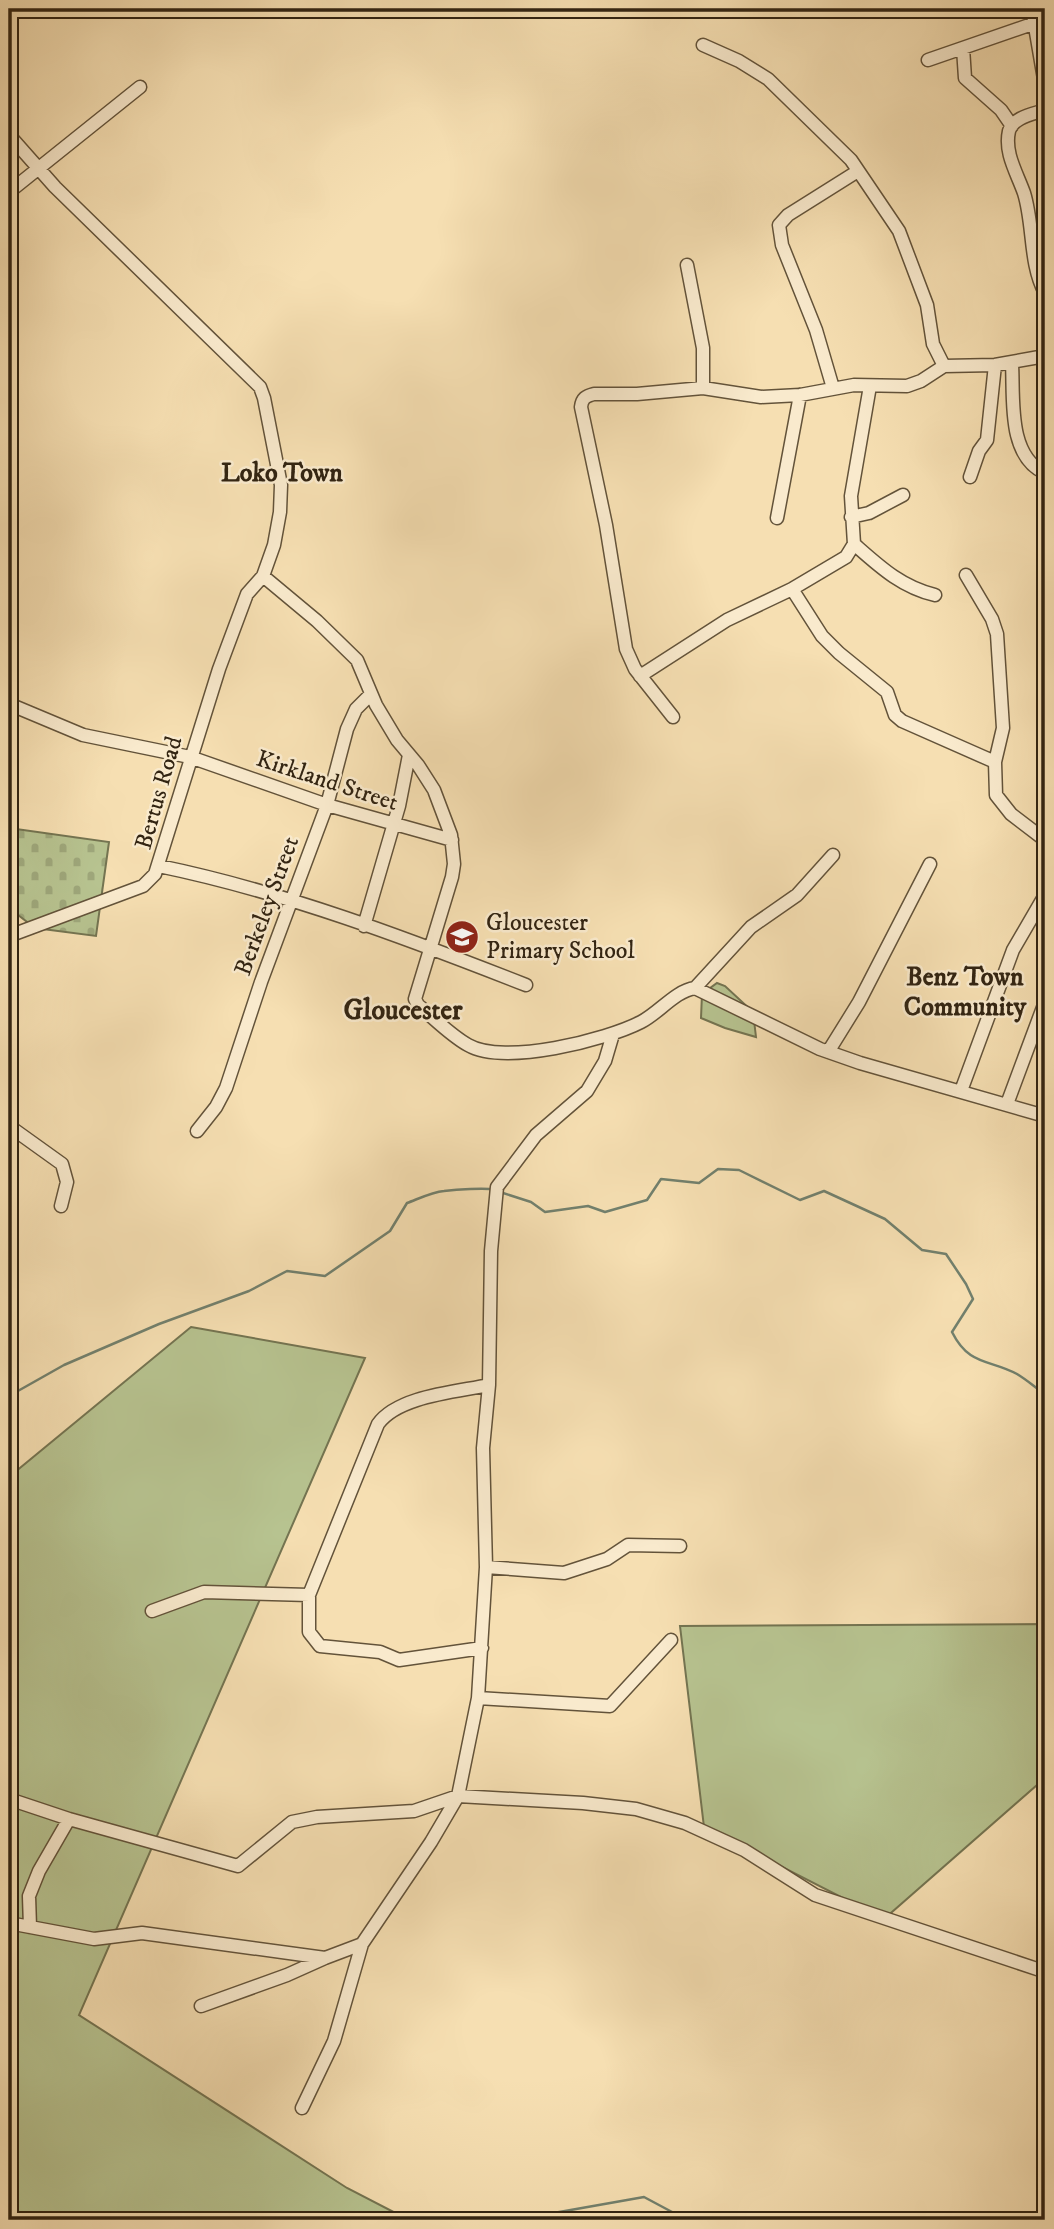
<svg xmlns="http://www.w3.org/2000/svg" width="1054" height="2229" viewBox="0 0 1054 2229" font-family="'IM FELL DW Pica',serif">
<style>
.green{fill:#b7c390;stroke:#747451;stroke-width:2}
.cemetery{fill:url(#cemetery-stones);stroke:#747451;stroke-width:2}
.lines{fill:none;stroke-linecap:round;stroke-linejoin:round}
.stream{stroke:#72806d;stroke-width:2.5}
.minor-casing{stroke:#63533a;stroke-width:15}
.minor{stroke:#f9eacd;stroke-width:12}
.labels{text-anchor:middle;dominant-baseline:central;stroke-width:5;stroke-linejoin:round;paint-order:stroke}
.street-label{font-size:24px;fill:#322412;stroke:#f9eacd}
.poi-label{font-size:24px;fill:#322412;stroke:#f9eacd;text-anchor:start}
.neighbourhood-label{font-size:26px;font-weight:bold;fill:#322412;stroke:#f9eacd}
.quarter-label{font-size:28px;font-weight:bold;fill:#322412;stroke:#f9eacd}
</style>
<defs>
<pattern id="cemetery-stones" width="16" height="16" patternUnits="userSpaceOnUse" patternTransform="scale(1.75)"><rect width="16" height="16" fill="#b7c390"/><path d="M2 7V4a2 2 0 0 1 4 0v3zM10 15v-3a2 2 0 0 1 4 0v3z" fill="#9ea77b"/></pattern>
</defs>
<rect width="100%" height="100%" fill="#f6dfb2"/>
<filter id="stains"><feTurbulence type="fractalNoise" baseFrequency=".00286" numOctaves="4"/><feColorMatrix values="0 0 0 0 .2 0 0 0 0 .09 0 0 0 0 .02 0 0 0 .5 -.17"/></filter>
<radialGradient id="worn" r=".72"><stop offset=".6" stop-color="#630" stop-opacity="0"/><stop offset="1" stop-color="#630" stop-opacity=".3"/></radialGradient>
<path class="green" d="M717 983 725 986 753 1012 756 1037 725 1028 701 1018 702 994Z
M191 1327 365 1358 79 2015 347 2188 409 2220H9V1477Z
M1045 1624V1778L884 1919 704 1827 680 1626Z"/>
<path class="cemetery" d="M9 828 109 842 96 936 35 928 9 908Z"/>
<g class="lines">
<path class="stream" d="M500 1192 531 1202 545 1212 588 1206 605 1212 647 1200 661 1179 699 1183 718 1169 739 1170 800 1200 824 1191 885 1219 922 1250 946 1254 966 1284 973 1299 952 1332C969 1366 989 1359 1017 1374 1027 1380 1036 1388 1045 1394
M9 1396 64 1365 159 1324 249 1291 287 1271 325 1276 390 1231 407 1203C418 1199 432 1192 444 1191 453 1190 488 1187 494 1190
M530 2220 548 2214 644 2197 687 2220"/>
<g class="minor-casing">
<path id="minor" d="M1032 9 1045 85
M703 45 739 61 768 79 851 160 899 231 927 305 933 344 944 366 995 365 1045 356
M963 48 965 78 1001 110 1012 126
M928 60 1035 23
M1045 110C1034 114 1013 117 1009 131 1004 153 1017 173 1024 193 1034 225 1029 263 1045 293
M9 135 55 187 260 387 264 398 281 485 280 512 274 545 263 576 247 594 219 669 155 874 143 886 9 936
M9 192 140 87
M687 265 703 348V388
M1012 364C1014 398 1007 456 1045 473
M833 388 816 330 782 245 779 225 788 215 858 171
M970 477 979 451 987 440 995 365
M851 517 869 513 903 495
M777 518 800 395
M854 544C879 566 901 587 935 595
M966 575 992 619 997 634 1003 728 995 762 996 795 1011 814 1045 840
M263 576 317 621 357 660 376 705 397 740 418 765 434 790 451 835 454 864 452 877 415 999 418 1005C434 1018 450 1035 468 1045 504 1066 606 1040 641 1022 659 1013 675 991 695 988L820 1049 860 1063 1045 1116
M792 589 822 636 839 653 887 692 895 715 902 721 995 762
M640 676 727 620 792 589 846 557 854 544 851 496 870 386
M9 704 83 735 190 757 327 805 452 840
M673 717 635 669 626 649 606 525 581 407C582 398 586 396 594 394H637L703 388 761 397 800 395 854 385 907 386 921 381 944 366
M159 866C285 892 406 938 526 985
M364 926 399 806 409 755
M695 988 751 927 797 895 833 855
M828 1052 859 1002 930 864
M961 1091 1013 950 1045 895
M1007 1104 1045 1002
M9 1126 62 1164 67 1182 61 1206
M197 1131 216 1107 226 1088 261 982 327 805 347 729 356 709 370 695
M486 1567 564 1573 607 1559 628 1545 680 1546
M152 1611 204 1592 309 1595
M482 1648 399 1660 380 1652 320 1646 309 1632V1595L378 1424C398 1396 456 1392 489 1385
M478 1698 610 1706 671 1640
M9 1799 69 1819 238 1866 292 1822 317 1817 414 1811 458 1796 583 1803 636 1809 685 1823 744 1850 815 1895 1043 1971
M9 1923 94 1939 142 1933 325 1958 362 1944 431 1842 458 1796 478 1698 486 1567 483 1448 489 1385 491 1251 497 1187 536 1135 587 1091 605 1061 613 1034
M30 1927 29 1896 39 1871 69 1819
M201 2006 287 1975 325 1958
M302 2108 334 2041 362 1944"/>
</g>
<use href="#minor" class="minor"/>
</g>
<defs>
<g id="school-disc" transform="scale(1.75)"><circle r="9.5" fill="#8f2418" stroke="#f9eacd"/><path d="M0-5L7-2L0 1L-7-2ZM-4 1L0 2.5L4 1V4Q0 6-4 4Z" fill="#fff"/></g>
</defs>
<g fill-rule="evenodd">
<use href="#school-disc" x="462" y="937"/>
</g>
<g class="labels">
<g class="street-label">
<text transform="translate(327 781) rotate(18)">Kirkland Street</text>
<text transform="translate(159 793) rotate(-74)">Bertus Road</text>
<text transform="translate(267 906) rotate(-70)">Berkeley Street</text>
</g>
<g class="poi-label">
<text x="486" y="923">Gloucester<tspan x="486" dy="28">Primary School</tspan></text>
</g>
<g class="neighbourhood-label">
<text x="282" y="473">Loko Town</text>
<text x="965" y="977">Benz Town<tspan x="965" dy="30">Community</tspan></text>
</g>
<g class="quarter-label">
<text x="403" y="1010">Gloucester</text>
</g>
</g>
<rect width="1054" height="2229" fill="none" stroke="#f6dfb2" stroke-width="35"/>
<rect x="10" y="10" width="1033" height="2208" fill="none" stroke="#322412" stroke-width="3.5"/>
<rect x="18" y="18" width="1019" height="2194" fill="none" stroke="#322412" stroke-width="2"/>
<rect width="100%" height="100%" filter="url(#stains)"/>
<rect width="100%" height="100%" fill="url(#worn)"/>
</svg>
